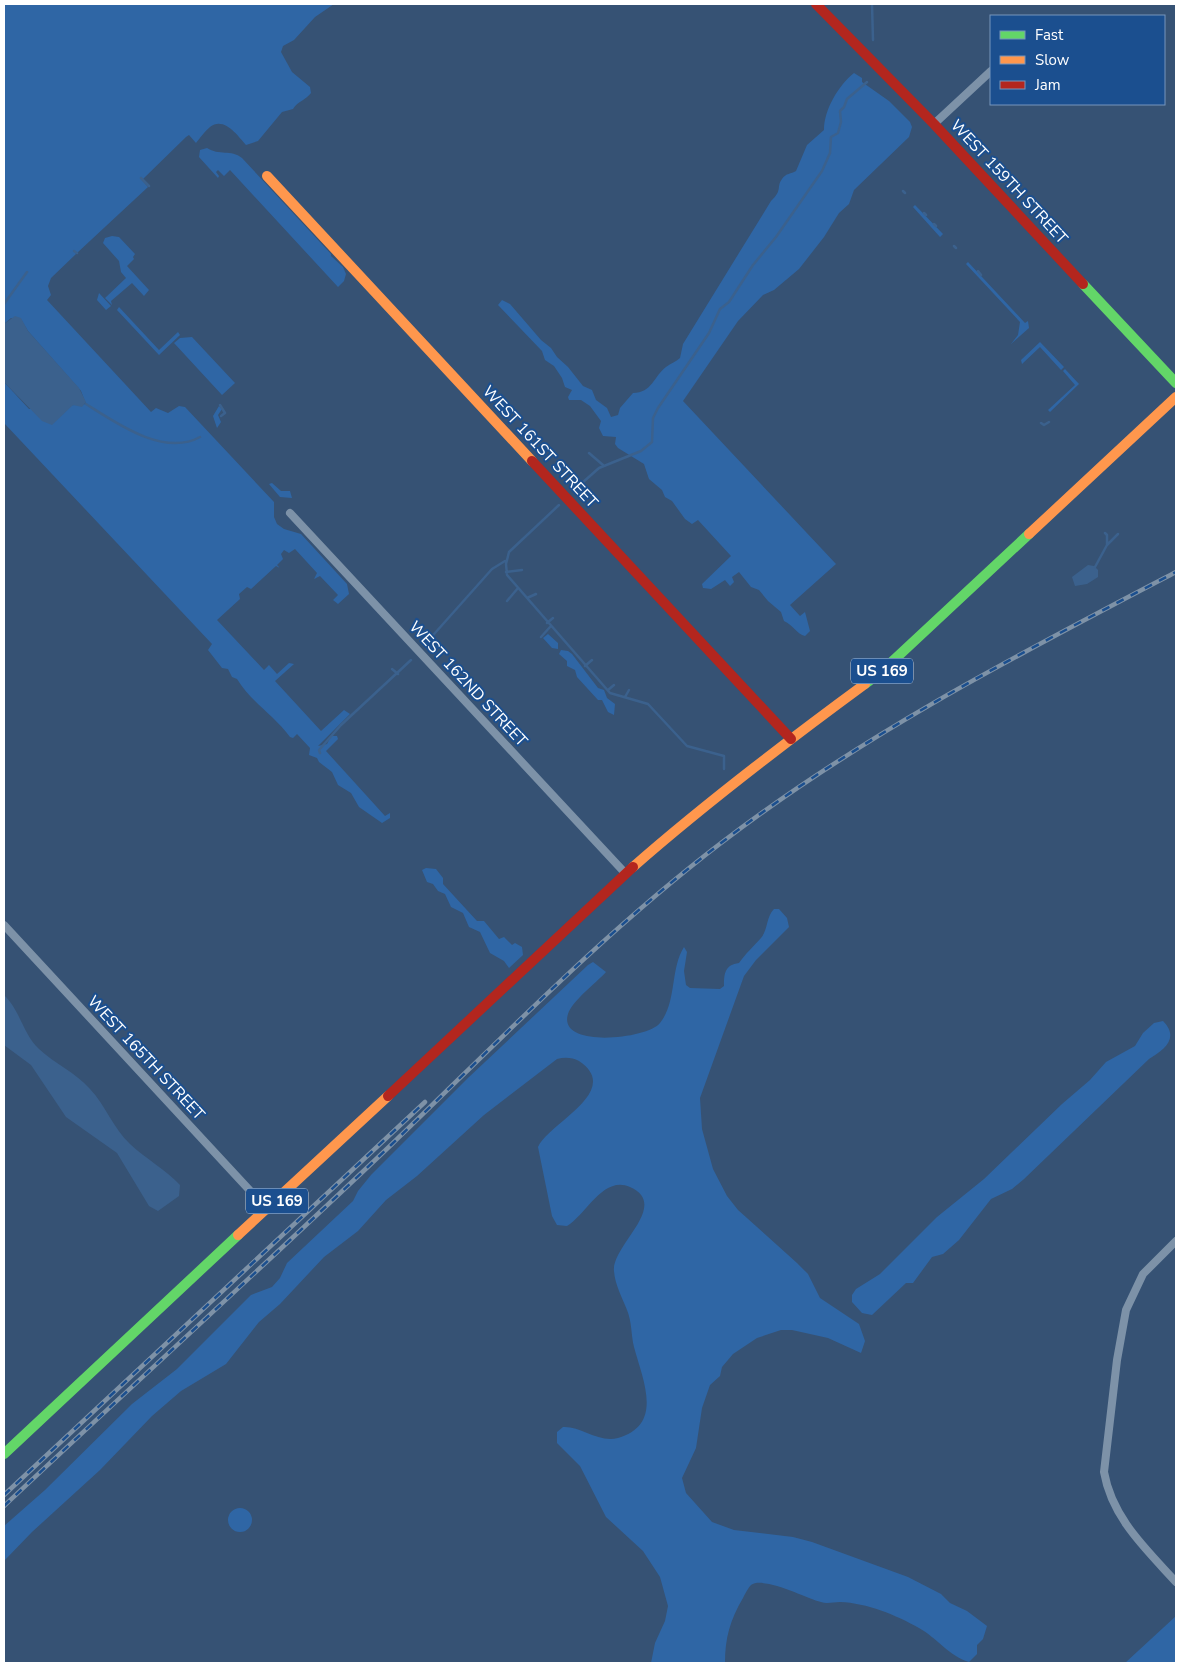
<svg xmlns="http://www.w3.org/2000/svg" width="1180" height="1667" viewBox="0 0 1180 1667" font-family="'Nunito Sans',sans-serif">
<style>
.green{fill:#2f66a5}
.water{fill:#3b618d}
.lines{fill:none;stroke-linecap:round;stroke-linejoin:round}
.stream{stroke:#3b618d;stroke-width:2.5}
.street{stroke:#7d92a8;stroke-width:8}
.fast{stroke:#63d668;stroke-width:10}
.slow{stroke:#ff974d;stroke-width:10}
.jam{stroke:#b3261e;stroke-width:10}
.rail-casing{stroke:#7e92a7;stroke-width:4.5}
.rail{stroke:#1b4f8f;stroke-width:2.5;stroke-dasharray:8;stroke-linecap:butt}
.labels{text-anchor:middle;dominant-baseline:central;stroke-width:4;stroke-linejoin:round;paint-order:stroke}
.shield{fill:#1b4f8f;stroke:#bbcadd;stroke-width:1}
.shield-label{font-size:15px;font-weight:bold;fill:#fff}
.street-label{font-size:16px;fill:#fff;stroke:#1b4f8f}
</style>
<rect width="100%" height="100%" fill="#365274"/>
<path class="green" d="M4 4H334L315 17 294 40 283 46 281 52 292 72 310 87 311 93C306 100 298 101 293 109L282 112 258 141 246 145C238 136 224 116 210 127 205 131 200 138 196 143L189 135 186 137 143 179 140 178 148 187 77 253 74 250 76 254 51 278 48 286 51 295 47 300 151 412 156 408 168 413 179 406 185 407 274 502V517L277 524 284 529 301 534 347 584 349 594 338 604 333 600 338 595 320 576 314 579 317 573 295 549 289 553 284 550 281 554 283 559 277 565 280 568 276 566 251 589 247 587 239 594 240 599 217 620 264 670 269 665 277 674 289 663 294 664 275 681 321 731 344 710 350 714 318 746 327 744 331 736H337L338 739 326 751 385 816 390 813V818L382 823 359 807 351 793 338 785 332 772 319 762 317 758 309 755 310 748 297 734 293 738 290 737C274 715 251 702 237 679L232 677 228 669 222 668 208 650 212 644 4 423V382L29 409 86 404 81 391 28 331 22 321 11 318 4 324V305L7 300 4 302Z
M854 73 862 78V82L889 101 910 122 912 127 909 137 854 190 849 204 839 213 824 237 799 269 774 290 763 295 738 321 683 401 836 564 790 605 800 616 805 612 810 631 805 636C797 634 793 625 784 621L781 612 768 601 759 590 751 587 739 572 732 577 734 582 730 586 725 580 711 589 703 588 702 584 731 556 698 520 692 524 685 519 672 501 665 497 662 490 649 479 644 464 618 448 615 444 616 437 603 436 599 428 601 421 590 406 581 400H569L568 397 572 390 565 387 562 378 554 366 545 360 542 351 498 305 502 300 510 304 541 340 551 348 557 357 568 367 583 386 592 390 596 400 607 408 611 417 618 415 620 408 633 393C652 393 654 376 666 367 671 363 676 362 680 358L683 344 771 201C783 190 776 187 782 179 786 173 791 174 796 171L807 145 824 130C824 110 838 86 854 73Z
M207 148C219 156 231 149 242 158L331 254V256L343 267 346 274 344 281 338 287 230 170 224 176 218 170 216 172 219 176 218 178 199 157 200 150Z
M915 205 943 234 940 237 913 207Z
M112 236 119 237 135 254 133 257 134 259 127 266 149 290 144 296 132 283 111 301 112 305 105 298 126 278 121 272 119 261 103 243 105 238Z
M968 262 1025 323 1028 321 1029 328 1011 344 1018 335 1020 322 966 264Z
M99 293 111 306 106 310 97 300Z
M119 307 159 350 178 332 180 335 159 355 117 310Z
M192 337 235 383 222 395 174 343 180 338Z
M1040 342 1064 367 1061 370 1040 347 1022 364 1021 360Z
M1065 369 1079 384 1050 412 1048 410 1075 385 1063 371Z
M219 406 222 409 218 415 221 422 217 428 213 416Z
M272 483 281 491H290L292 498 280 497 269 484Z
M548 634 558 643V649L552 648 543 638Z
M561 650 568 651 572 654 598 688 604 690 607 698 615 704 614 715 608 712 602 700H598L577 677 575 670 567 666V661L559 654Z
M426 868 436 869 443 878V884L477 921H484L499 939 504 937 512 945 515 943 522 947 523 955 509 968 504 961 490 953 480 932 469 927 463 913 451 907 445 894 438 891 433 884 427 882 422 870Z
M774 909H779L787 918 789 927 756 960 744 976 700 1098 702 1129 713 1169 727 1196 738 1210 797 1263 808 1274 820 1298 859 1324 865 1341 861 1353 828 1338 792 1330H781L757 1338 733 1354 722 1367 720 1376 710 1385 702 1408 696 1448 682 1478 686 1493 712 1522 734 1530 793 1537 812 1542 908 1577 941 1594 950 1603 967 1611 987 1626 983 1639 977 1645V1654L969 1662C949 1656 937 1638 919 1628 896 1615 867 1603 840 1602 833 1602 827 1604 821 1602 806 1598 764 1576 751 1585 748 1588 745 1594 743 1598 730 1620 725 1638 725 1663H651L655 1643 665 1621 668 1606 660 1577 643 1551 606 1517 580 1466 557 1443V1432L563 1427C581 1426 598 1443 618 1438 665 1425 642 1378 634 1347 631 1335 632 1322 627 1310 622 1297 615 1285 614 1271 611 1246 671 1205 630 1187 603 1175 586 1215 567 1226L557 1225 552 1216 538 1147C547 1124 624 1091 579 1061 572 1057 564 1057 557 1059L484 1115 417 1176 386 1200 358 1231 324 1257 280 1304 259 1322 226 1364 181 1391 152 1416 100 1470 32 1532 4 1561V1526L45 1490 132 1404 177 1369 251 1295 272 1287 280 1278 287 1263 353 1201 358 1191 371 1175 469 1077 588 965 593 962 606 972C596 983 572 1001 568 1014 557 1049 648 1039 660 1023 677 1002 670 969 684 947L687 952 684 971 686 985 690 988 720 989 724 986C724 973 725 965 739 963 746 953 753 947 761 938 768 930 766 917 774 909Z
M1163 1021C1180 1038 1164 1050 1149 1059L1024 1179 1012 1189 991 1199 959 1240 943 1254 932 1257 913 1283H906L872 1315 862 1313 852 1302V1295L856 1289 880 1274 937 1217 984 1179 1062 1104 1090 1080 1106 1062 1135 1046 1143 1033 1154 1023Z
M228 1520a12 12 0 1 1 24 0a12 12 0 1 1-24 0Z
M1176 1616V1663H1125Z"/>
<path class="water" d="M15 316 21 318 28 331 79 388 86 402 82 407 73 405 52 425 42 421 4 382V324Z
M1088 565 1094 566 1098 570V577L1087 584 1075 586 1072 577Z
M4 995C20 1010 23 1034 39 1049 55 1064 75 1072 90 1089 106 1106 113 1128 130 1144 146 1159 165 1169 180 1185L179 1196 158 1211 149 1206 117 1153 66 1117 31 1065 4 1045Z"/>
<g class="lines">
<path class="stream" d="M872 4 873 40
M141 178 149 186
M903 191 905 193
M924 213 926 215
M934 224 936 226
M954 246 956 248
M74 251 77 253
M978 271 981 275
M4 304 27 272
M86 404C116 423 164 457 200 437
M220 405 225 413 221 416
M1041 423 1044 425 1049 422
M589 453 603 465
M573 491 599 468 641 451 652 442 653 418 658 408 709 333 720 309 729 302 753 265 776 237 822 171 830 153 831 137 838 133 841 122 840 111 844 107 847 99 867 82
M559 505 509 552 506 564 507 575 610 693 648 704 687 746 724 756V769
M1105 533 1107 535V545
M1095 567 1107 545 1118 534
M506 572 522 570
M527 598 536 594
M507 601 518 588
M547 623 553 618
M541 637 550 627
M427 642 492 569 505 561
M585 666 592 660
M392 669 398 674
M608 690 614 685
M625 697 629 690
M320 753 319 750 341 725 411 660"/>
<path class="street" d="M934 124 991 71
M290 513 626 874
M4 925 268 1210
M1176 1241 1143 1274 1126 1310 1117 1360 1104 1472C1112 1518 1146 1549 1176 1582"/>
<path class="fast" d="M1083 284 1176 383
M865 684 881 672 1029 534
M4 1454 238 1235"/>
<path class="slow" d="M267 176 532 461
M1029 534 1176 397
M633 867C707 802 786 742 865 684
M238 1235 388 1096"/>
<path class="jam" d="M816 4 934 124 1083 284
M532 461 791 739
M388 1096 633 867"/>
<g class="rail-casing">
<path id="rail" d="M4 1495 425 1102
M4 1506C133 1385 264 1266 392 1144 499 1041 603 933 721 843 862 735 1019 654 1176 572"/>
</g>
<use href="#rail" class="rail"/>
</g>
<g class="labels">
<g class="shield">
<rect x="851" y="658.5" width="62" height="25" rx="4"/>
<rect x="246" y="1188.5" width="62" height="25" rx="4"/>
</g>
<g class="shield-label">
<text x="882" y="671">US 169</text>
<text x="277" y="1201">US 169</text>
</g>
<g class="street-label">
<text transform="translate(1009 182) rotate(47)">WEST 159TH STREET</text>
<text transform="translate(540 447) rotate(47)">WEST 161ST STREET</text>
<text transform="translate(468 684) rotate(47)">WEST 162ND STREET</text>
<text transform="translate(146 1058) rotate(47)">WEST 165TH STREET</text>
</g>
</g>
<rect width="1180" height="1667" fill="none" stroke="#ffffff" stroke-width="10"/>
<rect x="990" y="15" width="175" height="90" fill="#1b4f8f" stroke="#7695bc"/>
<rect x="1000" y="31" width="25" height="8" fill="#63d668" stroke="#7695bc"/>
<text x="1035" y="40" font-size="15" fill="#ffffff">Fast</text>
<rect x="1000" y="56" width="25" height="8" fill="#ff974d" stroke="#7695bc"/>
<text x="1035" y="65" font-size="15" fill="#ffffff">Slow</text>
<rect x="1000" y="81" width="25" height="8" fill="#b3261e" stroke="#7695bc"/>
<text x="1035" y="90" font-size="15" fill="#ffffff">Jam</text>
</svg>
